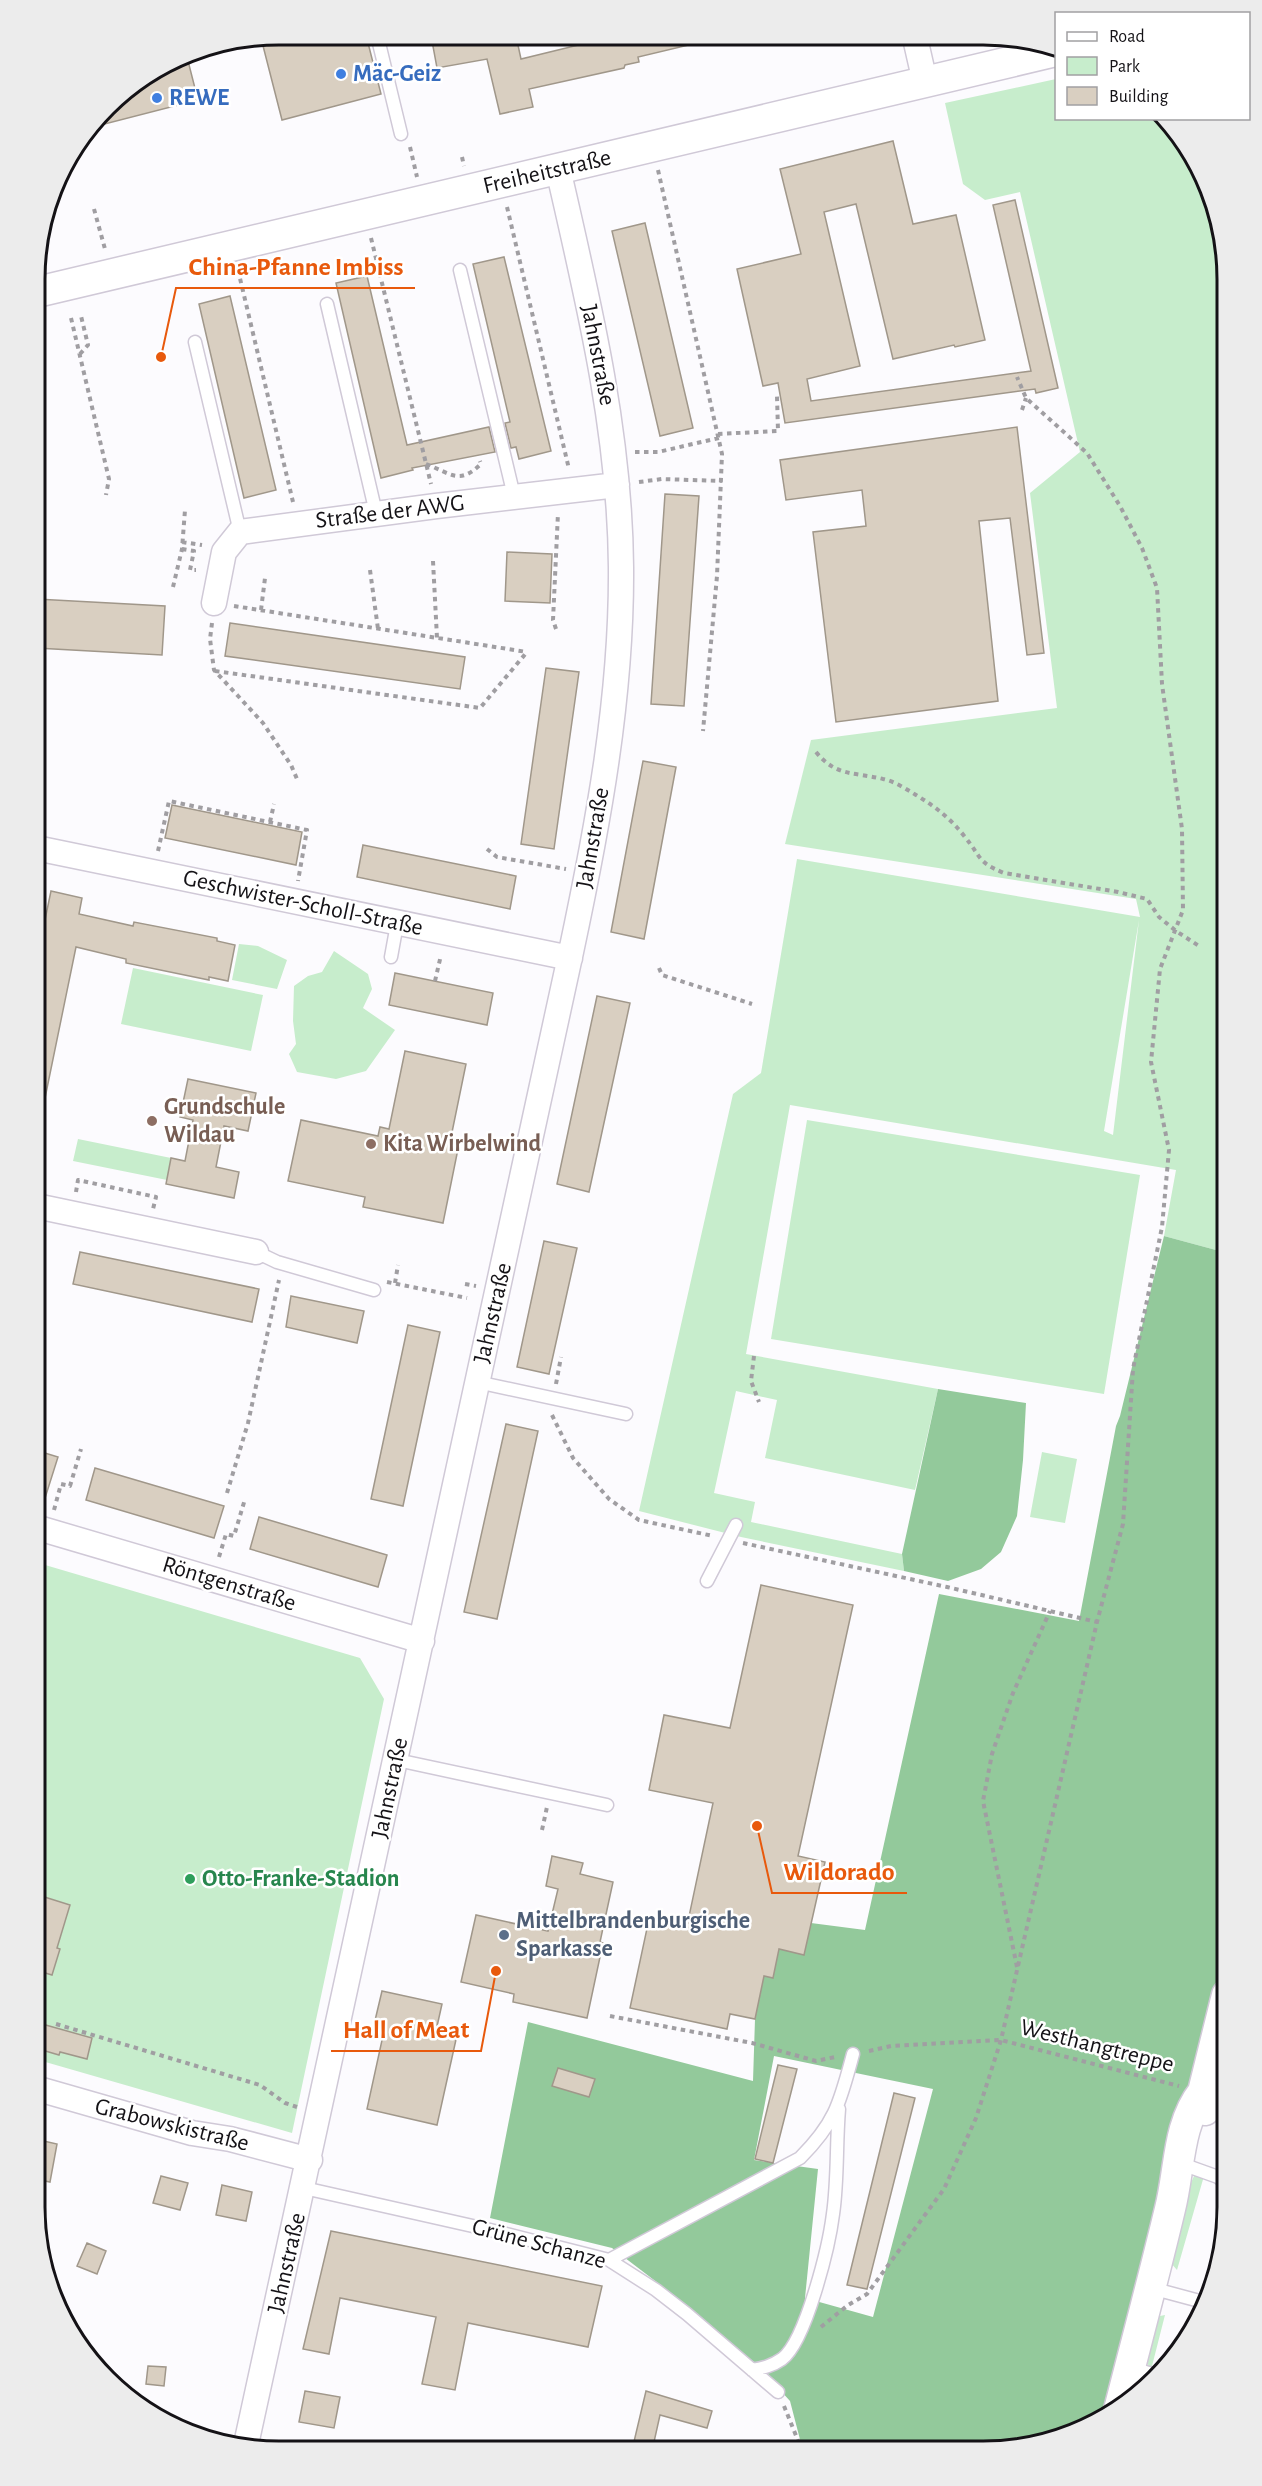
<svg xmlns="http://www.w3.org/2000/svg" width="1262" height="2486" viewBox="0 0 1262 2486" font-family="'Alegreya Sans',sans-serif">
<style>
.green{fill:#c7edcc;fill-rule:evenodd}
.forest{fill:#93c99b;fill-rule:evenodd}
.building{fill:#d9cfc1;stroke:#a0978a;stroke-width:1.5}
.lines{fill:none;stroke-linecap:round;stroke-linejoin:round}
.service-casing{stroke:#d0c9d7;stroke-width:15}
.minor-casing{stroke:#d0c9d7;stroke-width:27}
.tertiary-casing{stroke:#d0c9d7;stroke-width:33}
.path{stroke:#a09ea2;stroke-width:4;stroke-dasharray:4.5 4.5;stroke-linecap:butt}
.service{stroke:#fff;stroke-width:12}
.minor{stroke:#fff;stroke-width:24}
.tertiary{stroke:#fff;stroke-width:30}
.shop-dot{fill:#3f7fe0;stroke:#fff;stroke-width:2}
.education-dot{fill:#8d6e63;stroke:#fff;stroke-width:2}
.leisure-dot{fill:#2e9e5b;stroke:#fff;stroke-width:2}
.service-dot{fill:#5c6f8a;stroke:#fff;stroke-width:2}
.labels{text-anchor:middle;dominant-baseline:central;stroke-width:5;stroke-linejoin:round;paint-order:stroke}
.shop-label{font-size:24px;font-weight:bold;fill:#366cbe;stroke:#fff;text-anchor:start}
.street-label{font-size:24px;fill:#141216;stroke:#fff}
.education-label{font-size:24px;font-weight:bold;fill:#785e54;stroke:#fff;text-anchor:start}
.leisure-label{font-size:24px;font-weight:bold;fill:#27864d;stroke:#fff;text-anchor:start}
.service-label{font-size:24px;font-weight:bold;fill:#4e5e75;stroke:#fff;text-anchor:start}
.rim{fill:none;stroke:#141216;stroke-width:3}
.leader{fill:none;stroke:#e8590c;stroke-width:2}
.callout-dot{fill:#e8590c;stroke:#fff;stroke-width:2}
.callout-label{font-size:26px;text-anchor:middle;font-weight:bold;fill:#e8590c;stroke:#fff;stroke-width:5;stroke-linejoin:round;paint-order:stroke}
</style>
<rect width="100%" height="100%" fill="#fcfbfe"/>
<path class="green" d="M1056 79V118L1164 119 1186 144 1215 201 1227 279V1253L1164 1236 1176 1170 790 1105 746 1354 938 1389 915 1490 765 1458 777 1400 736 1391 714 1493 755 1502 751 1522 902 1554 904 1571 741 1537 639 1511 733 1094 761 1073 797 859 1140 917 1136 899 785 844 811 740 1057 708 1030 493 1080 452 1020 192 985 200 963 184 945 103ZM1139 920 1113 1135 1104 1131Z
M239 944 258 946 287 960 277 989 232 980Z
M334 951 368 974 372 989 363 1008 395 1030 366 1071 336 1079 297 1072 289 1054 296 1044 293 1021 294 986 308 976 322 972Z
M133 968 263 995 251 1051 121 1024Z
M807 1120 1140 1175 1104 1394 771 1339Z
M78 1139 171 1158 167 1180 73 1161Z
M1042 1452 1077 1459 1065 1523 1030 1517Z
M35 1562 360 1658 384 1699 292 2133 35 2059Z
M1194 2176H1204L1177 2270 1170 2262 1185 2197Z
M1165 2315 1151 2370 1145 2359 1155 2317Z"/>
<path class="forest" d="M1164 1236 1227 1253V1940L1103 2418 1061 2439 983 2451H803L790 2401 759 2367 671 2293 612 2248 490 2218 528 2022 753 2081 755 2019 764 1976 773 1978 779 1949 804 1954 811 1923 865 1930 939 1594 1079 1621 1116 1426 1120 1416ZM774 2056 933 2089 873 2317 805 2298 818 2169 754 2160Z
M938 1389 1026 1403 1023 1460 1017 1516 1001 1552 981 1569 948 1581 904 1571 902 1554Z"/>
<path class="building" d="M279 34 366 35 381 94 282 120 261 38Z
M437 35 516 36 521 59 599 40 598 36 692 37 693 44 638 57 639 62 625 65 624 68 529 89 533 107 500 114 487 59 437 68 432 41 438 39Z
M186 53 198 100 93 127 118 96Z
M893 141 913 224 956 215 985 340 955 347 954 345 893 359 856 204 824 212 860 366 807 379 811 401 1031 371 993 205 1015 200 1058 388 1036 393 1035 389 785 423 778 383 763 386 737 269 801 254 780 169Z
M645 223 693 428 660 436 612 231Z
M504 257 551 451 519 459 516 447 511 448 505 423 510 422 473 264Z
M367 276 407 445 489 427 495 452 412 468 413 470 381 478 336 283Z
M230 296 276 490 244 498 199 304Z
M1017 427 1044 653 1027 655 1010 518 979 521 998 701 836 722 813 532 866 526 862 490 786 500 780 460Z
M665 494 699 496 684 706 651 704Z
M507 552 552 554 550 603 505 601Z
M36 599 165 606 162 655 36 648Z
M230 623 465 657 460 689 225 656Z
M546 668 579 672 554 849 521 844Z
M643 761 676 767 644 939 611 932Z
M172 805 302 832 296 865 165 838Z
M363 845 516 876 510 909 357 877Z
M51 891 82 898 79 914 133 926 134 922 217 938V941L235 945 228 981 209 977V980L126 963V959L76 947 44 1103H36V938L41 939Z
M395 973 493 993 487 1025 389 1005Z
M597 996 630 1003 589 1192 557 1184Z
M405 1051 466 1064 450 1142 459 1144 443 1223 363 1207 365 1197 288 1181 301 1120 378 1136 380 1127 389 1129Z
M188 1079 256 1093 248 1131 224 1126 216 1167 239 1172 234 1198 166 1184 171 1158 185 1161 193 1120 180 1117Z
M544 1241 577 1248 549 1374 517 1367Z
M80 1252 259 1289 252 1322 73 1284Z
M291 1296 364 1311 357 1343 286 1327Z
M408 1325 440 1332 403 1506 371 1499Z
M506 1424 538 1431 497 1619 464 1612Z
M35 1450 58 1457 40 1514 35 1513Z
M95 1468 224 1506 214 1538 86 1500Z
M259 1517 387 1555 378 1587 250 1549Z
M761 1585 853 1605 798 1856 825 1862 804 1955 779 1949 773 1978 764 1976 755 2019 730 2014 727 2029 630 2008 649 1919 687 1926 713 1803 649 1790 664 1715 730 1728Z
M552 1856 583 1863 580 1874 613 1882 600 1942 603 1943 587 2018 513 2002 514 1994 461 1982 476 1915 548 1931 558 1889 546 1886Z
M35 1894 70 1905 57 1948 60 1949 52 1975 35 1970Z
M382 1991 442 2004 436 2031 457 2035 437 2125 367 2109 384 2031 373 2029Z
M35 2022 92 2038 87 2059 60 2052 59 2055 35 2048Z
M778 2065 797 2069 773 2163 755 2159Z
M558 2068 595 2079 589 2097 552 2086Z
M894 2093 915 2098 867 2289 847 2285Z
M35 2139 57 2144 50 2182 35 2179Z
M161 2176 188 2183 180 2210 153 2203Z
M222 2185 252 2192 246 2221 216 2215Z
M331 2231 602 2286 588 2347 468 2323 455 2390 422 2384 436 2317 340 2298 329 2354 303 2349Z
M87 2243 106 2251 97 2274 77 2266Z
M148 2366 166 2367 164 2386 146 2384Z
M305 2391 340 2397 334 2428 299 2422Z
M646 2391 712 2411 707 2428 660 2415 652 2451 632 2450Z"/>
<g class="lines">
<g class="service-casing">
<path id="service" d="M377 35 401 134
M460 270 514 496
M327 304 376 513
M195 342 240 532
M391 957 397 924
M256 1252 277 1262 374 1290
M477 1382 626 1414
M707 1581 736 1525
M397 1760 607 1805
M1179 2163 1218 2177 1227 2184
M304 2188 486 2229 609 2260 656 2290 687 2314 778 2392
M609 2260 800 2158C836 2122 840 2102 853 2054
M1151 2288 1207 2303
M752 2370C763 2368 772 2366 782 2359 806 2341 829 2246 833 2214 838 2180 836 2144 839 2109"/>
</g>
<g class="minor-casing">
<path id="minor" d="M915 38 925 82
M214 603 224 552 240 532 436 506 617 485
M36 848 570 958
M36 1206 256 1252
M35 1527 422 1641
M35 2088 192 2133 230 2139 310 2160
M1203 2092 1227 2098
M1128 2373 1151 2380
M245 2449 571 952C598 825 622 697 621 567 620 431 588 300 558 169"/>
</g>
<g class="tertiary-casing">
<path id="tertiary" d="M37 292 1056 51
M1205 2110 1203 2092 1227 1995
M1119 2410C1136 2343 1154 2276 1170 2209 1180 2170 1177 2125 1203 2092"/>
</g>
<path class="path" d="M247 43 248 41
M410 147 417 177
M462 157 464 166
M658 170 722 454 717 576 703 731
M507 207 569 469
M94 209 105 249
M371 238 431 484
M238 270 293 502
M71 318 109 479 106 495
M80 354 88 345 81 316
M1022 410 1026 398
M718 434 778 431 777 396
M635 452H658L719 438
M426 464C452 474 459 485 481 464L480 461
M639 482 662 479 722 481
M182 542 202 545
M182 549 194 551 190 570H196
M433 561 437 638
M370 570 378 629
M173 587 182 549 185 510
M234 606 527 652
M261 610 265 578
M212 623 210 639 214 670 263 723 291 765 297 779
M556 629 553 620 558 513
M215 671 480 708 527 652
M816 752C836 777 855 772 883 779 894 781 906 789 916 795 936 807 951 819 965 837 982 858 977 862 1004 873L1118 892 1147 899 1159 917 1176 931 1199 946
M270 822 274 804
M487 849 497 857 566 869
M158 851 169 801 307 830 298 881
M659 968 662 975 752 1004
M435 981 441 955
M178 1136 200 1140
M76 1192 78 1180 156 1197 153 1209
M387 1282 467 1298
M395 1283 398 1265
M465 1284 476 1286
M754 1356 751 1381 759 1402
M556 1384 561 1357
M552 1415 573 1458 609 1499 639 1520 713 1536
M227 1493 248 1423 279 1280
M54 1510 61 1484 70 1486 81 1449
M743 1543 947 1587 1097 1622
M219 1557 226 1534 234 1536 245 1499
M542 1830 547 1807
M1017 1967 983 1801 992 1754 1013 1693 1050 1611
M610 2016 752 2043 816 2061 835 2057
M56 2024 260 2085 285 2103 297 2107
M869 2051 891 2046 1001 2040 1179 2086
M821 2327 848 2305 867 2294 944 2189 976 2118 1001 2040 1097 1622 1123 1524 1133 1369 1162 1227 1169 1150 1151 1062 1160 969 1183 910 1182 829 1162 684 1157 588 1142 548 1120 506 1087 453 1026 398 1017 377
M784 2406 799 2443V2451"/>
<use href="#service" class="service"/>
<use href="#minor" class="minor"/>
<use href="#tertiary" class="tertiary"/>
</g>
<g class="shop-dot">
<circle cx="341" cy="74" r="6"/>
<circle cx="157" cy="98" r="6"/>
</g>
<g class="education-dot">
<circle cx="152" cy="1121" r="6"/>
<circle cx="371" cy="1144" r="6"/>
</g>
<circle class="leisure-dot" cx="190" cy="1879" r="6"/>
<circle class="service-dot" cx="504" cy="1935" r="6"/>
<g class="labels">
<g class="shop-label">
<text x="353" y="74">Mäc-Geiz</text>
<text x="169" y="98">REWE</text>
</g>
<g class="street-label">
<text transform="translate(547 172) rotate(-13)">Freiheitstraße</text>
<text transform="translate(598 355) rotate(79)">Jahnstraße</text>
<text transform="translate(390 512) rotate(-7)">Straße der AWG</text>
<text transform="translate(593 838) rotate(-80)">Jahnstraße</text>
<text transform="translate(303 903) rotate(12)">Geschwister-Scholl-Straße</text>
<text transform="translate(493 1313) rotate(-77)">Jahnstraße</text>
<text transform="translate(229 1584) rotate(17)">Röntgenstraße</text>
<text transform="translate(390 1788) rotate(-78)">Jahnstraße</text>
<text transform="translate(1097 2046) rotate(14)">Westhangtreppe</text>
<text transform="translate(172 2125) rotate(14)">Grabowskistraße</text>
<text transform="translate(539 2244) rotate(15)">Grüne Schanze</text>
<text transform="translate(287 2263) rotate(-77)">Jahnstraße</text>
</g>
<g class="education-label">
<text x="164" y="1107">Grundschule<tspan x="164" dy="28">Wildau</tspan></text>
<text x="383" y="1144">Kita Wirbelwind</text>
</g>
<g class="leisure-label">
<text x="202" y="1879">Otto-Franke-Stadion</text>
</g>
<g class="service-label">
<text x="516" y="1921">Mittelbrandenburgische<tspan x="516" dy="28">Sparkasse</tspan></text>
</g>
</g>
<path d="M0 0H1262V2486H0ZM279 45H983A234 234 0 0 1 1217 279V2207A234 234 0 0 1 983 2441H279A234 234 0 0 1 45 2207V279A234 234 0 0 1 279 45Z" fill="#ececec" fill-rule="evenodd"/>
<path class="rim" d="M279 45H983A234 234 0 0 1 1217 279V2207A234 234 0 0 1 983 2441H279A234 234 0 0 1 45 2207V279A234 234 0 0 1 279 45Z"/>
<path class="leader" d="M161 357L176 288H415M757 1826L772 1893H907M496 1971L481 2051H331"/>
<g class="callout-dot">
<circle cx="161" cy="357" r="6"/>
<circle cx="757" cy="1826" r="6"/>
<circle cx="496" cy="1971" r="6"/>
</g>
<g class="callout-label">
<text x="296" y="275">China-Pfanne Imbiss</text>
<text x="839" y="1880">Wildorado</text>
<text x="406" y="2038">Hall of Meat</text>
</g>
<rect x="1055" y="12" width="195" height="108" fill="#ffffff" stroke="#a1a0a2" stroke-width="1.5"/>
<rect x="1067" y="32" width="30" height="9" fill="#ffffff" stroke="#a1a0a2" stroke-width="1.5"/>
<text x="1109" y="42" font-size="18" fill="#141216">Road</text>
<rect x="1067" y="57" width="30" height="18" fill="#c7edcc" stroke="#a1a0a2" stroke-width="1.5"/>
<text x="1109" y="72" font-size="18" fill="#141216">Park</text>
<rect x="1067" y="87" width="30" height="18" fill="#d9cfc1" stroke="#a1a0a2" stroke-width="1.5"/>
<text x="1109" y="102" font-size="18" fill="#141216">Building</text>
</svg>
